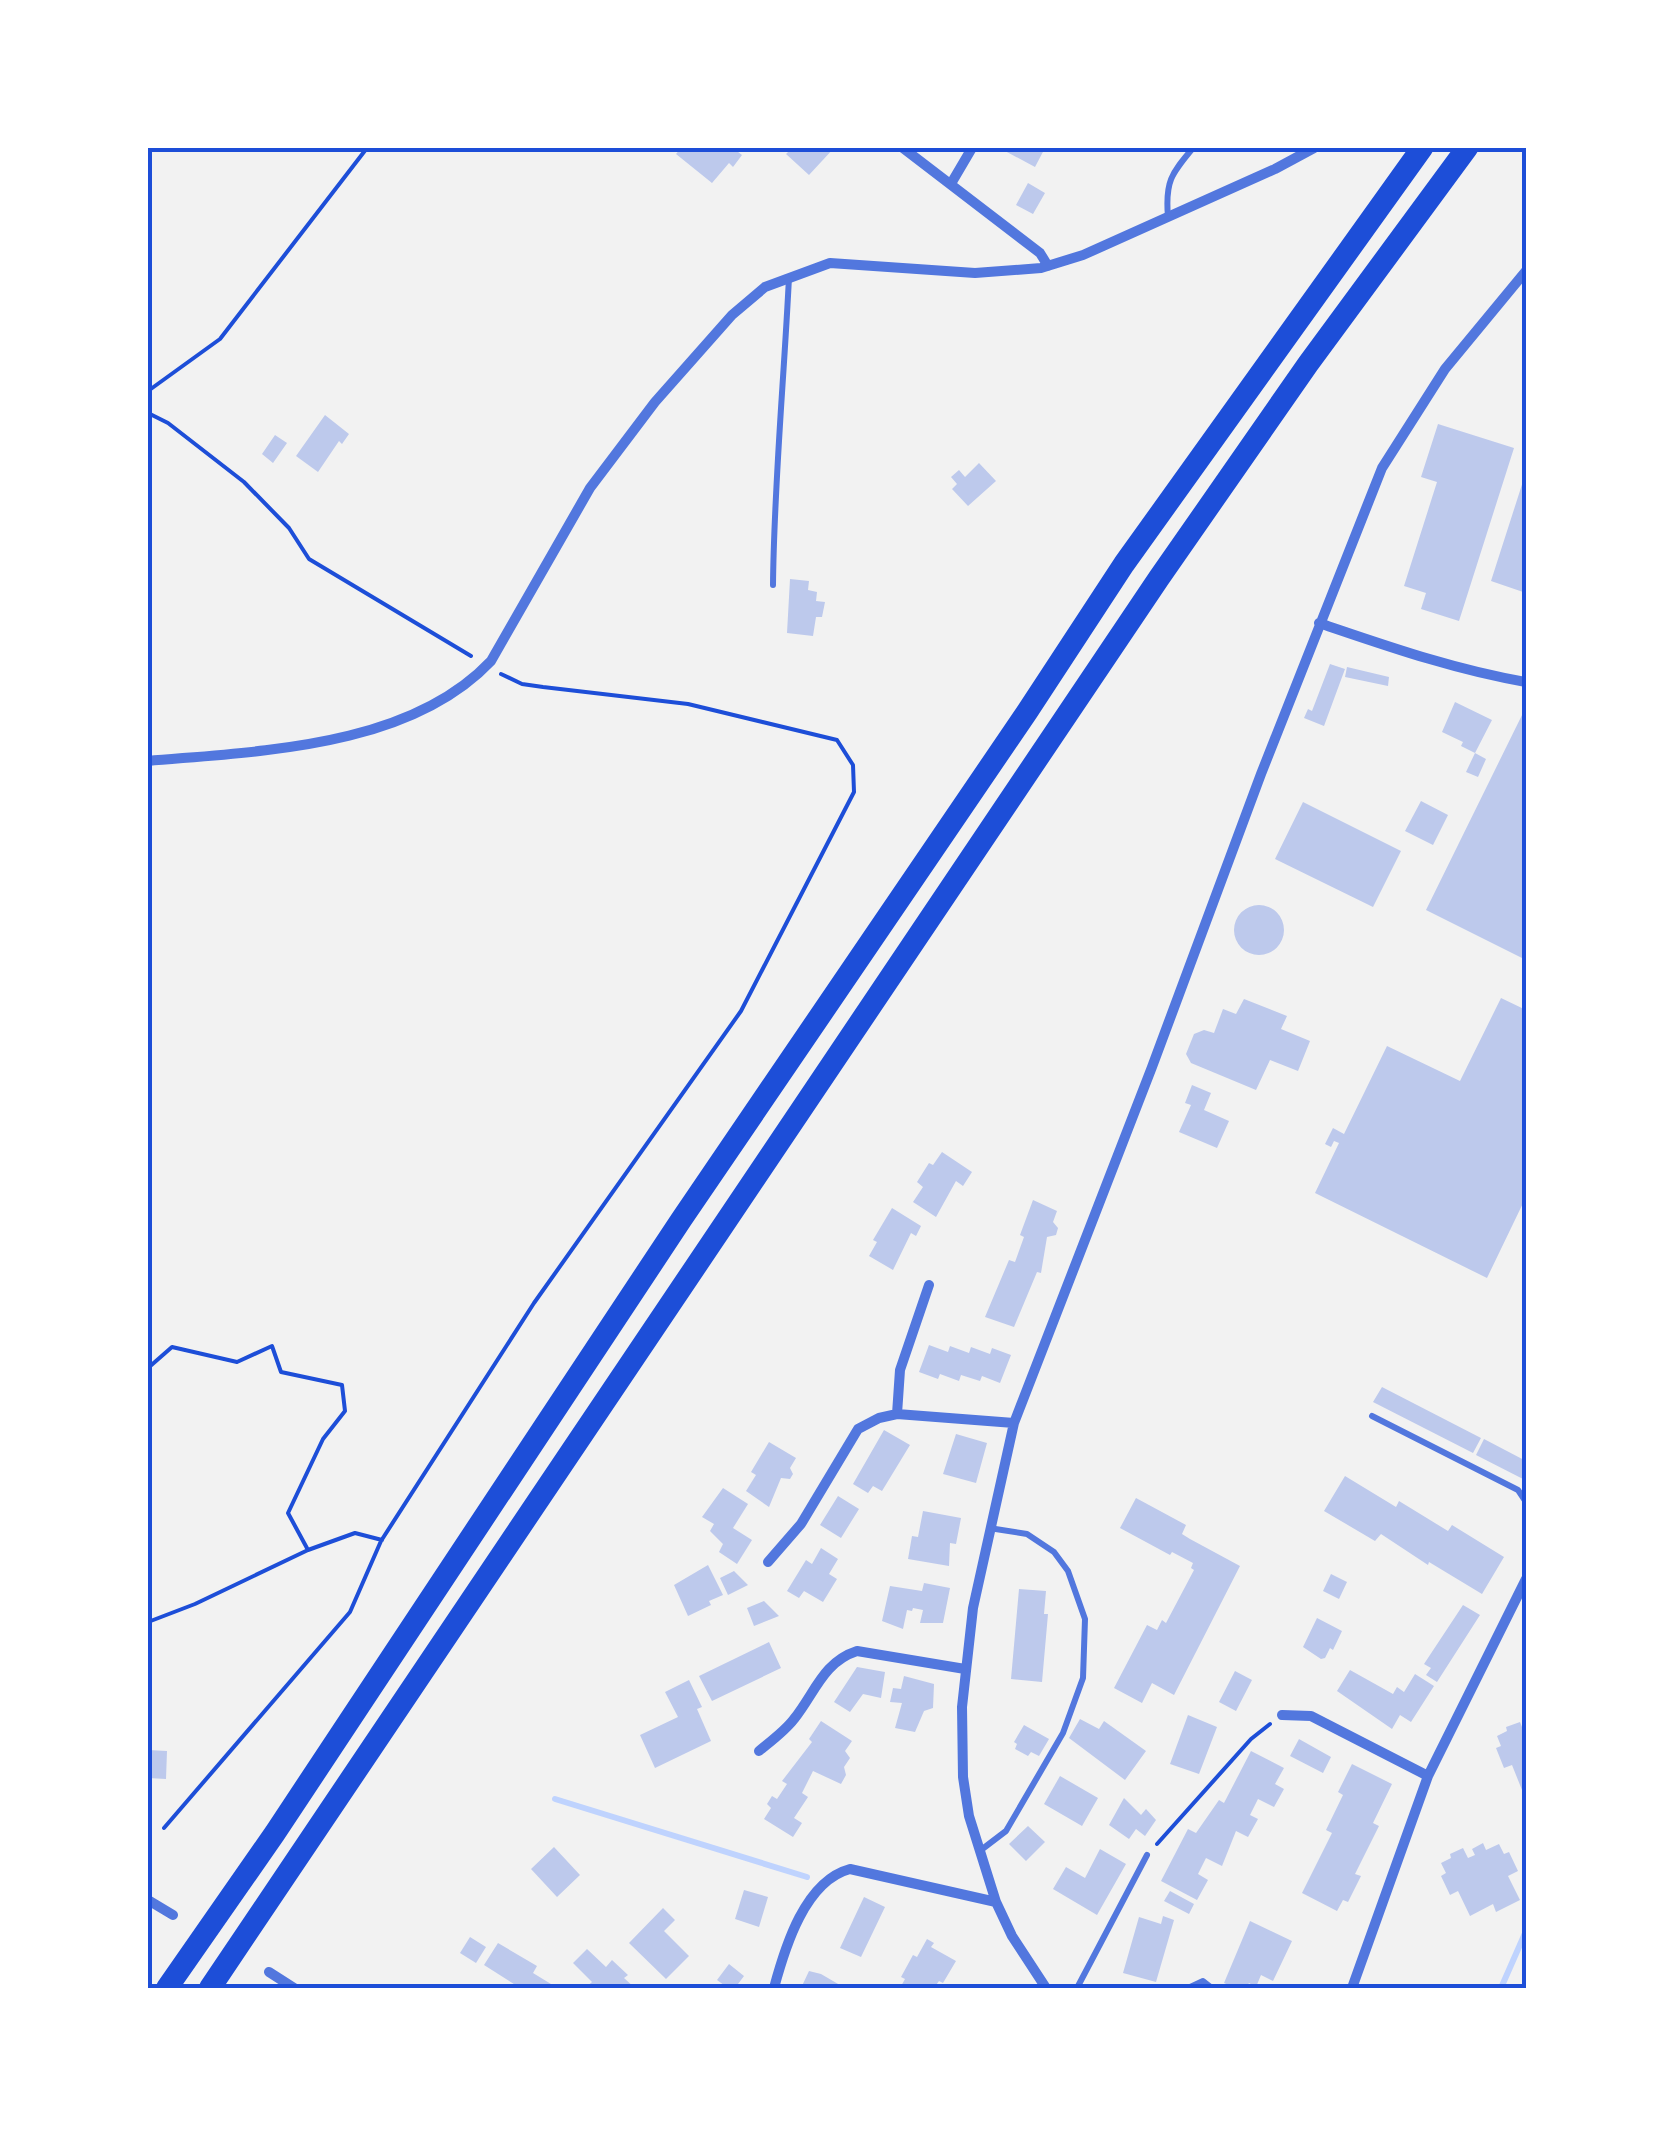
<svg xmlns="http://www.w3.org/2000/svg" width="1674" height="2136" viewBox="0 0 1674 2136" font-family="'Archivo Narrow',sans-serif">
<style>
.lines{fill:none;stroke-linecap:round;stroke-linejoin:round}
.stream{stroke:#bfd3fe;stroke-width:6}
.building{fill:#bdc9ec}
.path{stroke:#1d4ed8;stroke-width:4}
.service{stroke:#5277de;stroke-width:6}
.minor{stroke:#5277de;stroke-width:10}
.motorway{stroke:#1d4ed8;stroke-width:22}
.neatline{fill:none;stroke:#1d4ed8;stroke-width:4}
</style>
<rect width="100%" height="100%" fill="#f2f2f2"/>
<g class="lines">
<path class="stream" d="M555 1799 807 1877
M1501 1988 1526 1931"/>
</g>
<path class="building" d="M681 148H733L742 155 733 167 729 163 712 183 676 154Z
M792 148H834L809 175 786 154Z
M1007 148H1045L1035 167 1005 151Z
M1028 183 1045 193 1033 214 1016 205Z
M325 415 349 434 342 444 339 441 318 472 296 456Z
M1438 424 1514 448 1459 621 1421 609 1426 593 1404 586 1437 482 1421 477Z
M275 435 287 443 273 463 262 454Z
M979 463 996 481 968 506 952 489 957 484 951 477 959 470 965 477Z
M1526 472V593L1491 581Z
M790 579 809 581 808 590 817 592 816 601 825 602 822 617H816L813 636 787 633Z
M1330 664 1345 669 1324 726 1304 718 1308 709 1312 711Z
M1347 667 1389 677 1388 686 1345 677Z
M1455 702 1492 720 1475 753 1461 746 1463 742 1442 732Z
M1523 713 1526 715V960L1426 910Z
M1475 753 1486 759 1478 777 1466 772Z
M1421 801 1448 815 1433 845 1405 831Z
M1303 802 1401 851 1373 907 1275 859Z
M1234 930a25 25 0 1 1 50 0a25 25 0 1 1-50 0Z
M1501 998 1526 1010V1197L1487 1278 1315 1193 1339 1143 1334 1141 1331 1147 1325 1144 1333 1128 1344 1134 1387 1046 1460 1081Z
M1244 999 1287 1016 1281 1029 1310 1041 1298 1071 1270 1060 1256 1090 1191 1063 1186 1054 1194 1034 1204 1030 1214 1033 1223 1009 1236 1014Z
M1192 1085 1211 1093 1204 1110 1229 1121 1217 1148 1179 1132 1191 1105 1185 1103Z
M942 1152 972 1172 963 1186 956 1181 936 1217 913 1202 923 1187 917 1182 929 1163 933 1165Z
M1033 1200 1057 1211 1053 1222 1058 1228 1056 1235 1047 1237 1041 1273 1037 1272 1014 1327 985 1317 1009 1260 1015 1262 1024 1237 1020 1235Z
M892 1208 921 1226 916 1236 911 1233 893 1270 869 1256 877 1242 873 1240Z
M929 1345 948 1352 950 1346 969 1353 971 1347 990 1354 992 1348 1011 1355 1000 1383 982 1376 980 1381 961 1375 959 1381 940 1374 938 1379 919 1372Z
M1382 1387 1481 1438 1473 1453 1373 1402Z
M884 1430 910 1445 882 1491 873 1486 868 1493 853 1484Z
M956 1434 987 1443 976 1483 943 1474Z
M1484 1439 1526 1461 1523 1479 1476 1455Z
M769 1442 796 1458 790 1468 793 1474 790 1479 781 1478 769 1507 746 1491 756 1475 751 1472Z
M1345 1476 1396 1507 1399 1501 1448 1531 1452 1525 1504 1557 1482 1594 1429 1562 1428 1565 1381 1534 1375 1541 1324 1511Z
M723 1488 748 1504 733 1528 752 1540 737 1564 719 1552 723 1544 710 1531 714 1524 702 1517Z
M838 1496 859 1509 841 1538 820 1525Z
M1136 1498 1186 1525 1182 1534 1190 1539 1240 1566 1174 1695 1152 1683 1142 1703 1114 1688 1147 1625 1157 1630 1162 1620 1166 1623 1194 1570 1191 1568 1193 1563 1172 1552 1170 1555 1120 1528Z
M923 1511 961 1518 956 1544 950 1543 949 1566 908 1559 912 1536 918 1537Z
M821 1548 838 1559 829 1574 837 1579 823 1602 804 1591 799 1598 787 1591 806 1560 812 1564Z
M708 1565 723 1595 709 1601 711 1605 688 1616 674 1585Z
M734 1571 748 1585 728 1595 720 1578Z
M1331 1574 1347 1582 1339 1599 1323 1591Z
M924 1583 950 1588 943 1623H920L923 1610 913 1608 912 1611 907 1610 903 1629 882 1621 890 1586 922 1591Z
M1019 1589 1046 1591 1044 1614H1048L1042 1682 1011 1679Z
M764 1601 779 1616 754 1626 747 1608Z
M1463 1605 1480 1615 1437 1682 1426 1675 1431 1668 1424 1664Z
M1317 1618 1342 1631 1333 1650 1330 1648 1325 1658 1321 1659 1303 1647Z
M769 1642 781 1668 712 1701 699 1676Z
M857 1667 885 1672 881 1698 863 1694 850 1712 834 1702Z
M1350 1670 1393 1694 1397 1687 1404 1692 1415 1674 1434 1686 1411 1722 1400 1715 1392 1729 1337 1691Z
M1235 1671 1252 1680 1236 1711 1219 1702Z
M904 1676 934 1684 933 1708 924 1711 915 1732 895 1728 902 1703 890 1702 893 1688 901 1689Z
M689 1680 702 1707 697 1709 711 1741 655 1768 640 1735 678 1717 665 1692Z
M1188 1715 1217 1727 1199 1774 1170 1764Z
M1080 1719 1099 1729 1104 1721 1146 1751 1125 1780 1069 1738Z
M821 1721 852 1741 845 1751 850 1758 844 1767 846 1775 841 1784 813 1771 802 1793 808 1797 794 1818 802 1823 793 1837 764 1819 771 1808 767 1804 772 1796 777 1799 787 1784 782 1781 812 1742 809 1739Z
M1520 1722 1524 1732 1526 1731V1788L1522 1790 1512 1765 1504 1768 1496 1748 1501 1746 1497 1736 1507 1731 1506 1727Z
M1024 1725 1049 1739 1039 1756 1031 1752 1028 1756 1015 1749 1017 1744 1014 1742Z
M1299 1739 1331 1757 1323 1773 1290 1756Z
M148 1750 167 1751 166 1779 148 1778Z
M1251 1751 1284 1768 1275 1784 1284 1789 1274 1807 1258 1799 1250 1815 1258 1819 1248 1837 1236 1831 1222 1866 1206 1858 1198 1874 1208 1880 1197 1900 1161 1881 1188 1829 1196 1833 1219 1800 1224 1803Z
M1352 1764 1392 1784 1373 1823 1379 1826 1355 1874 1361 1876 1348 1902 1343 1900 1337 1911 1302 1893 1332 1833 1326 1830 1343 1795 1338 1792Z
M1060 1776 1098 1798 1082 1826 1044 1804Z
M1124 1798 1141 1815 1146 1809 1156 1820 1145 1836 1136 1829 1129 1839 1109 1825Z
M1028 1826 1045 1842 1026 1861 1009 1844Z
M1483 1843 1486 1850 1499 1844 1504 1854 1509 1852 1518 1871 1508 1876 1520 1900 1496 1912 1493 1904 1470 1916 1458 1891 1450 1895 1441 1876 1446 1873 1441 1863 1451 1858 1450 1854 1463 1848 1468 1858 1475 1855 1472 1849Z
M554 1847 580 1875 557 1897 531 1869Z
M1100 1849 1126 1864 1097 1915 1053 1889 1066 1867 1085 1878Z
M744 1890 768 1897 759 1927 735 1919Z
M1170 1891 1194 1904 1189 1914 1164 1901Z
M864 1897 885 1907 861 1957 840 1948Z
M663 1908 675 1920 664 1931 689 1956 666 1979 629 1943Z
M1163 1916 1174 1920 1156 1982 1123 1973 1139 1917 1161 1924Z
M1250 1921 1292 1941 1273 1981 1261 1975 1256 1987 1249 1983 1246 1988H1235L1224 1983Z
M470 1937 486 1947 476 1963 460 1953Z
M927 1939 934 1943 931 1947 956 1961 943 1983 939 1981 934 1988H900L905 1979 901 1977 913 1955 917 1957Z
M498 1943 537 1966 533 1973 551 1984 548 1988H520L484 1965Z
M587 1949 606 1967 612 1960 628 1975 624 1978 635 1988H585L592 1982 573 1963Z
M729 1964 744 1976 735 1988H728L717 1980Z
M809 1971 821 1974 845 1988H801Z"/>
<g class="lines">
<path class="path" d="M148 391 220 339 367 148
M148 413 168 423 244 482 289 528 309 559 471 656
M148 1368 172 1347 237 1362 272 1346 281 1372 342 1385 345 1411 323 1439 288 1513 308 1550
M148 1622 195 1604 308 1550 355 1533 382 1540
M164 1828 350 1612 381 1541 534 1303 741 1011 854 792 853 765 837 740 688 704 543 687 522 684 501 674
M1157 1844 1251 1739 1270 1724"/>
<path class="service" d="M1168 217C1165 182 1171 174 1193 148
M773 585C774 483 784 380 789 277
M1372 1416 1518 1490 1526 1502
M981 1850 1006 1831 1063 1733 1083 1678 1085 1619 1068 1571 1054 1552 1027 1534 989 1528
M1077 1988 1147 1855
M1188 1988 1203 1981 1212 1988"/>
<path class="minor" d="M903 148 1040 253 1048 266
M952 182 972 148
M1319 623C1387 646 1455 670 1526 682
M148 761C260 751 409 748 491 661L590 488 655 402 732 315 765 287 830 263 975 273 1041 268 1083 255 1275 169 1314 148
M897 1414 900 1370 929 1285
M768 1562 801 1524 858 1429 879 1418 897 1414 1014 1423
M1282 1715 1311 1716 1428 1776
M759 1751C771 1741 785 1731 794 1719 815 1693 823 1662 857 1651L965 1669
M148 1900 173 1915
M269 1972 294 1988
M774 1988C785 1947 805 1881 850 1869L996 1902
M1046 1988 1012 1936 996 1902 969 1816 963 1777 962 1707 973 1608 1014 1423 1152 1067 1261 774 1382 468 1445 369 1526 271
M1352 1988 1428 1776 1526 1579"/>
<path class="motorway" d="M167 1988 275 1833 681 1220 1027 712 1124 564 1422 148
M210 1988 1159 578 1308 364 1467 148"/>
</g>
<rect width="1674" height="2136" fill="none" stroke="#ffffff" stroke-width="300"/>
<rect x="150" y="150" width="1374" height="1836" class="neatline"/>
</svg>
